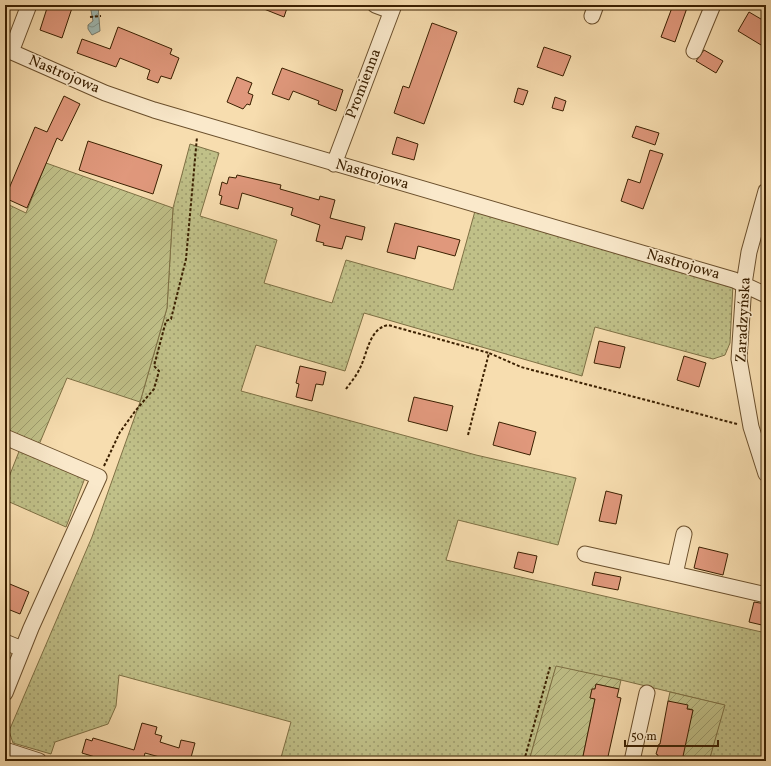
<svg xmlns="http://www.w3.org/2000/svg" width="771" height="766" viewBox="0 0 771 766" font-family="Vollkorn,serif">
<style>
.grass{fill:url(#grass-dots);stroke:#7e7044}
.garden{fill:url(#garden-furrows);stroke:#7e7044}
.water{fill:url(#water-waves);stroke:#787c6c}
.building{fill:#e0987c;stroke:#3b2001}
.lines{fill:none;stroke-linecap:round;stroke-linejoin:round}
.minor-casing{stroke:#6a4f2c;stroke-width:17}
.path{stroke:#3b2001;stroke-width:2;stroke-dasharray:3 2;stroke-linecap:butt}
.minor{stroke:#fae9cb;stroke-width:15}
.labels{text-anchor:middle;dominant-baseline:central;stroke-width:3;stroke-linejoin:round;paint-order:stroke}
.street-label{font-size:15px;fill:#3b2001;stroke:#fae9cb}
</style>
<defs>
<pattern id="grass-dots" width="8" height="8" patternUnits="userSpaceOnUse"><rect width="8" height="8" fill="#c0c088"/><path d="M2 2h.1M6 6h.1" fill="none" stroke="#9d9c6d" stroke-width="1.8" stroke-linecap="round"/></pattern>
<pattern id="garden-furrows" width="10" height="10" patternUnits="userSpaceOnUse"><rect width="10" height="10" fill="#c0c088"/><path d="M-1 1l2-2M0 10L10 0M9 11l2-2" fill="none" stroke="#9d9c6d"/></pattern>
<pattern id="water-waves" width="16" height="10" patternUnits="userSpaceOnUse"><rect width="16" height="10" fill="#a0bab4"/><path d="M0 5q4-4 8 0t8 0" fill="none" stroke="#849790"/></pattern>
</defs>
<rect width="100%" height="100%" fill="#f7ddaf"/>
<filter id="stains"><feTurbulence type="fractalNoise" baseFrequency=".005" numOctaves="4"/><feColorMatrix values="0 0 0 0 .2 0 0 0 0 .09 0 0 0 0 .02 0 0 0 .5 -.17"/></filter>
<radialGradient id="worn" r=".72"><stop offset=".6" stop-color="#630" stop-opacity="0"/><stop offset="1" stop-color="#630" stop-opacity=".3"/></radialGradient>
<path class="grass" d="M190 144 219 153 200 216 277 240 264 283 332 303 346 260 453 290 475 211 733 284 730 343 725 355 713 359 595 327 582 376 364 313 345 371 256 345 241 391 476 455 576 478 558 545 458 520 446 560 766 633V761H709L724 705 621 680 556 667 529 761H280L291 722 119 675 116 706 108 724 55 742 51 754 13 743 9 731 92 537 140 402 167 308 173 208Z
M20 449 85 478 66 527 5 500V487Z"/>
<path class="garden" d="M46 163 173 208 167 308 140 402 67 378 38 447 5 432V203L26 213Z
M556 666 621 680 619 689 596 684 595 689H592L590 698 595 699 582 761H529Z
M670 692 725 705 709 761H680L693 710 668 701Z"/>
<path class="water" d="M90 5H98L100 31 92 35 88 29V25L93 21Z"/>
<path class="building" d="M48 5H73L62 38 40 30Z
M254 5H288L284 17Z
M673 5H688L675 42 661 37Z
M749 12 766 22V48L738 31Z
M432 23 457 32 424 124 394 113 403 86 409 88Z
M118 27 172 49 170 54 179 58 171 79 161 76 158 83 147 79 150 70 120 58 116 67 77 53 82 39 110 49Z
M544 47 571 56 563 76 537 67Z
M704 50 723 61 716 73 696 61Z
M282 68 343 90 336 111 318 104 319 101 293 91 289 100 272 94Z
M237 77 252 83 248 93 253 95 250 105 247 104 243 109 227 102Z
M518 88 528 91 523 105 514 102Z
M64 96 80 104 62 141 57 138 27 208 5 198 35 127 47 132Z
M555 97 566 101 563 111 552 108Z
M636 126 659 133 655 145 632 137Z
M397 137 418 144 414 160 392 154Z
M88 141 162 165 153 194 79 170Z
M650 150 663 154 643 209 621 201 628 179 640 183Z
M237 175 281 185 280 189 319 200 320 196 335 200 330 218 365 227 362 240 346 236 342 249 323 245 324 243 316 241 320 225 291 215 293 208 242 193 238 209 220 204 222 196 219 195 222 182 227 184 229 177 236 178Z
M395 223 460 240 455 256 418 246 415 259 387 252Z
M599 341 625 347 620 368 594 363Z
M684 356 706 363 699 387 677 380Z
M300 366 326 372 323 385 316 384 312 401 296 397 299 384 296 383Z
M414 397 453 406 447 431 408 421Z
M499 422 536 432 530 455 493 445Z
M606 491 622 495 616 524 599 521Z
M699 547 728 554 723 575 694 568Z
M518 552 537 556 533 573 514 568Z
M595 572 621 577 618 590 592 585Z
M5 582 29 592 20 614 5 608Z
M754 602 766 604V626L749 622Z
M596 684 619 689 617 697 621 698 607 761H582L595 699 590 698 592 689H595Z
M668 701 688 705 687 709 693 710 682 761H657L658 755 656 754 659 744H660Z
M142 723 157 727 155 734 162 736 160 742 179 748 181 740 195 743 190 761H174L145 753 143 761H108L82 753 86 739 92 741 93 738 134 750Z"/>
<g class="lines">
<g class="minor-casing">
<path id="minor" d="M375 5 391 11
M592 16 596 5
M5 49 105 93 154 110 734 280 766 295
M694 51 713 5
M11 52 29 5
M334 164 394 5
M766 191 749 252 744 284 739 359 751 427 766 474
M5 437 99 477 31 628 5 693
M684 534 675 574 766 595
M585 554 675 574
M5 642 22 649
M5 750 39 761
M632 761 647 693"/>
</g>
<path class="path" d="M763 5 766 7
M90 17 101 16
M346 389C351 382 357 375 360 368 368 352 369 329 388 325L489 353
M468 435 489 353 521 367 737 424
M104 466 120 432 136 410 154 389 159 371 154 366 166 321 171 319 186 259 197 137
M524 761 550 667"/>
<use href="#minor" class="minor"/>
</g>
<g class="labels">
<g class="street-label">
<text transform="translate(64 75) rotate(23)">Nastrojowa</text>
<text transform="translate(364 84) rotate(-69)">Promienna</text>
<text transform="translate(372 175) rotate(16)">Nastrojowa</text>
<text transform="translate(683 265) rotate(16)">Nastrojowa</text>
<text transform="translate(744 320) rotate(-87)">Zaradzyńska</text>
</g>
</g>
<rect width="771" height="766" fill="none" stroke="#f7ddaf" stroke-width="20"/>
<rect x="6" y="6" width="759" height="754" fill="none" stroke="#3b2001" stroke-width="2"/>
<rect x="10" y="10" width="751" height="746" fill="none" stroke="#3b2001"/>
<path d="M625 740v6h93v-6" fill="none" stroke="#3b2001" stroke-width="2"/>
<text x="631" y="740" font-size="12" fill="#3b2001" stroke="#fae9cb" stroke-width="3" paint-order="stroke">50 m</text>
<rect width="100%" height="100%" filter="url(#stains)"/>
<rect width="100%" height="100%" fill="url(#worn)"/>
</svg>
